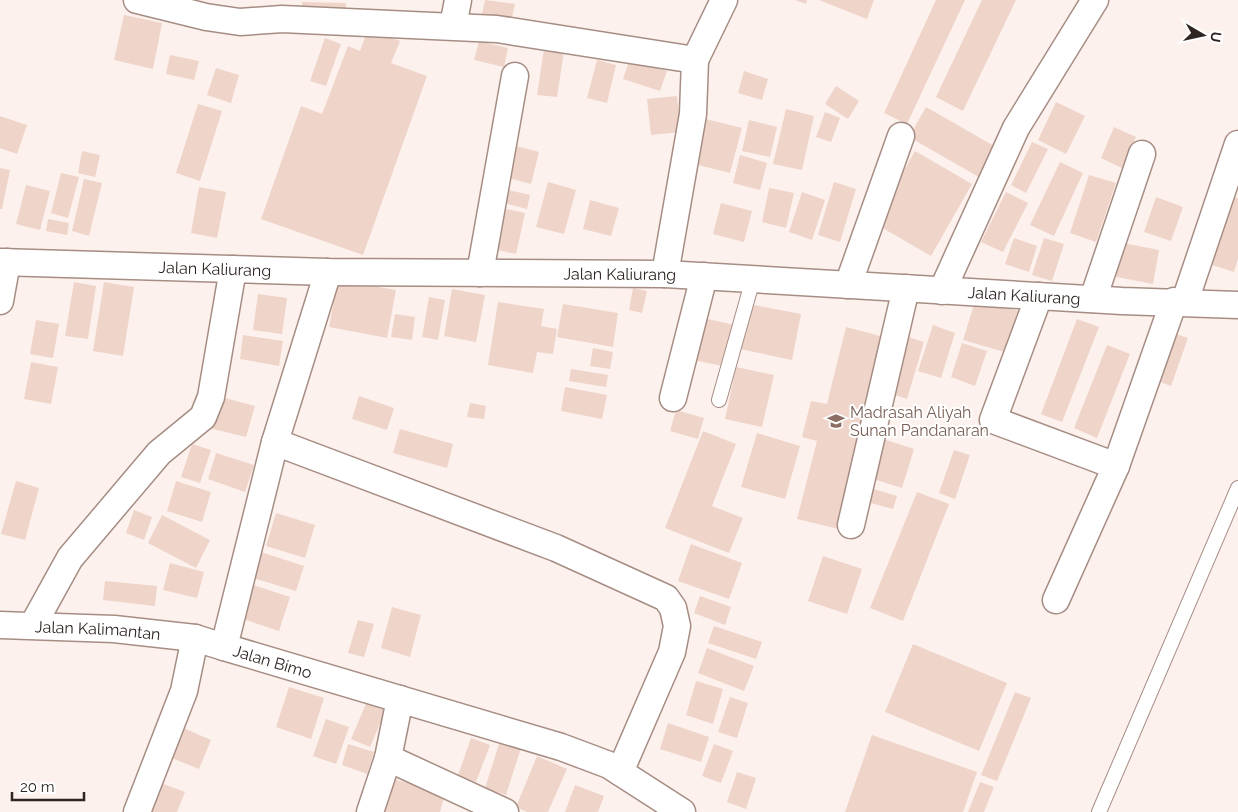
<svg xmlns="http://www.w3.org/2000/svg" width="1238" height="812" viewBox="0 0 1238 812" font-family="Raleway,sans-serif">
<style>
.building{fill:#efd4ca}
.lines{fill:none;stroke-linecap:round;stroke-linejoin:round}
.service-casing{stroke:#a68d84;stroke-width:16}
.minor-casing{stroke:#a68d84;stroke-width:29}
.service{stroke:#fff;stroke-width:14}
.minor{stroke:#fff;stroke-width:26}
.labels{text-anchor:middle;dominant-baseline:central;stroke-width:4;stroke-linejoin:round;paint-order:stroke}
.street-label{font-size:16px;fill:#2e2421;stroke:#fff}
.education-label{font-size:16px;fill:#785e54;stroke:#fff;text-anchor:start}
</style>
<rect width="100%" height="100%" fill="#fdf1ed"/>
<path class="building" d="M485 0 515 4 510 26 481 19Z
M795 0H807L806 4Z
M819 0H874L867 19Z
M936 0H965L907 124 884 113Z
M982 0H1016L963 111 936 97Z
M302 2 346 3V14H302Z
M124 15 162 23 153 69 114 60Z
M368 29 400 41 391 63 427 76 363 255 261 219 301 106 322 114 348 46 360 51Z
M325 38 341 44 326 86 310 81Z
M479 41 508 48 504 67 474 60Z
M545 42 565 45 557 97 537 95Z
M170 55 199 61 194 80 166 74Z
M630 58 667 71 660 91 623 79Z
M597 60 616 65 607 103 587 98Z
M216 68 239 75 231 103 207 95Z
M744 71 768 79 762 100 738 93Z
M836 86 859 101 848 119 825 104Z
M677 96 681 132 651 135 647 99Z
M1056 102 1085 116 1066 154 1038 140Z
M198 104 222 111 200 181 176 173Z
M926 107 1001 150 984 180 909 137Z
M786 109 814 116 802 170 773 164Z
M825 112 840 118 831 142 816 137Z
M0 116 27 125 17 154 0 148Z
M706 119 742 128 730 173 694 164Z
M749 120 777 127 770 157 742 151Z
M1114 127 1136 137 1122 168 1101 158Z
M1032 142 1048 149 1026 193 1011 185Z
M512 145 539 152 531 184 504 177Z
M82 151 100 155 95 177 78 173Z
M915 151 972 184 931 256 874 223Z
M740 155 767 163 760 190 733 183Z
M1060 162 1083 173 1054 236 1030 225Z
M0 168 10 170 2 209H0Z
M61 173 79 177 68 218 51 213Z
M1089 175 1116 183 1096 242 1070 233Z
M84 179 102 183 89 236 72 231Z
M548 182 576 190 564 234 536 227Z
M834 182 856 189 840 242 818 235Z
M26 185 50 191 40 230 16 224Z
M199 187 226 192 217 238 191 233Z
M769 188 794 193 786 228 762 222Z
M504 189 530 195 527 209 501 202Z
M802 192 825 200 812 240 789 232Z
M1006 192 1028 203 1003 252 981 242Z
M1227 194 1238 198V259L1234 272 1206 263Z
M1156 197 1183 207 1171 241 1144 232Z
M590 200 619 208 611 236 583 229Z
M721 203 752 211 744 242 713 234Z
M497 207 525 213 516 254 489 248Z
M48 219 69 223 67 235 46 231Z
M1014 238 1037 246 1029 272 1005 264Z
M1044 238 1064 244 1052 281 1032 275Z
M1118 242 1159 250 1153 284 1112 276Z
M338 280 396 290 387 338 329 327Z
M74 282 96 286 88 339 65 336Z
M104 282 134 287 123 356 93 351Z
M633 288 647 291 642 313 629 310Z
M452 289 485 295 476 342 444 336Z
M258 294 287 298 282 334 253 330Z
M429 297 445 300 438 340 422 337Z
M976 298 1021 312 1008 353 963 340Z
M498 302 544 309 541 326 557 329 553 354 537 352 533 373 488 365Z
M563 304 618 313 613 347 557 337Z
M749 304 801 314 792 360 740 349Z
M395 314 415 317 412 340 391 337Z
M698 317 735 325 727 367 689 359Z
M1077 319 1099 327 1062 422 1041 414Z
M36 320 59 324 53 358 30 354Z
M933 325 955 333 941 378 918 371Z
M846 327 888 338 839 529 797 519 817 441 802 437 811 401 827 404Z
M1167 331 1188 338 1171 386 1150 378Z
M243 335 283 341 279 366 240 359Z
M902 335 924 342 907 399 885 392Z
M962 343 987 351 975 386 951 377Z
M1107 345 1130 354 1097 438 1074 428Z
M593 348 613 352 610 369 590 366Z
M31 362 58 367 51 404 24 399Z
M736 367 774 375 762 427 725 419Z
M571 369 608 375 606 387 569 381Z
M565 387 607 395 602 419 561 411Z
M217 396 255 406 246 437 209 428Z
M359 396 394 408 387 430 352 419Z
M470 403 486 406 484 419 467 417Z
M676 410 704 418 698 439 670 431Z
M400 429 453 444 447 468 393 453Z
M703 431 736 444 712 506 743 518 729 553 665 528Z
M757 433 800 446 785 499 741 487Z
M880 438 914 449 902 488 867 477Z
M192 444 211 450 200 483 181 477Z
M954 450 970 455 955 499 939 493Z
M216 453 254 465 245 492 208 479Z
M16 481 39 488 25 540 1 534Z
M176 481 211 492 202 522 167 511Z
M870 488 897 496 893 509 867 502Z
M917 492 949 504 903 621 870 608Z
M134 510 152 517 144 540 126 533Z
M276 513 315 525 305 558 266 546Z
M162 515 210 540 196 568 148 543Z
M691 544 742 563 729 599 678 581Z
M261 552 304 566 296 591 253 578Z
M823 556 862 569 847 614 808 601Z
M170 563 204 572 197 598 163 590Z
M105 581 157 586 155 606 103 600Z
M250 584 290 597 279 631 240 618Z
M700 596 731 607 725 625 694 613Z
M392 607 421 615 410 657 381 648Z
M358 620 374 624 364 657 348 653Z
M714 626 762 642 756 659 708 643Z
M913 644 1007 683 979 751 885 712Z
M707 648 754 666 744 691 698 673Z
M696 681 723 689 713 724 686 715Z
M289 687 324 698 311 739 276 727Z
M371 692 390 700 370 747 351 739Z
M1015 692 1031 698 997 781 981 775Z
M730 697 748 703 737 738 718 732Z
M326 719 349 727 336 764 313 756Z
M668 723 709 737 701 762 660 749Z
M181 727 211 740 199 769 169 757Z
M872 735 977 772 963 812H845Z
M471 738 490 745 476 782 458 775Z
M500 741 521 748 506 795 485 788Z
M348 744 374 752 367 774 342 765Z
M714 744 733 751 721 783 702 776Z
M537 756 567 769 548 812H527L516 807Z
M737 772 756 778 746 809 727 802Z
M394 779 445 794 440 812H385Z
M980 782 994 787 984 812H968Z
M161 783 185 792 177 812H150Z
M575 785 604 796 598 812H565Z"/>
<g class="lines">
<g class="service-casing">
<path id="service" d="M719 400 753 279
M1099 812 1238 488"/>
</g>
<g class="minor-casing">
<g id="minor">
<path d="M137 0 206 17 240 22 282 19 497 29 695 60 693 114 665 274"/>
<path d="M453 26 458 0"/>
<path d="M695 60 724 0"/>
<path id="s1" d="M0 262 328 272 665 274 1122 301 1238 305"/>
<path id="s2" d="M328 272 275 442 224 647 561 747 609 765 682 812"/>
<path d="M480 273 515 76"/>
<path d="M848 285 901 136"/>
<path d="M942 291 1016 128 1095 0"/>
<path d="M1039 296 993 420 1116 466"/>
<path d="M1093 299 1142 154"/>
<path d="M0 301 7 262"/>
<path d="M1185 301 1238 144"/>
<path d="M673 398 704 276"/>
<path d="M275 442 556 548 666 598 673 608 677 626 672 652 620 772"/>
<path d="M851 525 906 288"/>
<path d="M1056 600 1116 466 1174 301"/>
<path id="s3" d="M0 625 114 629 195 638"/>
<path d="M33 625 70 558 159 453 203 417 211 397 233 269"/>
<path d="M388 758 505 812"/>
<path d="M137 812 184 691 195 638 224 647"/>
<path d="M370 812 388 758 400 699"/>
</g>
</g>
<use href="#service" class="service"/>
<use href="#minor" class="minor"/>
</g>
<defs>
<g id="school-bare" transform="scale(1.35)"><path d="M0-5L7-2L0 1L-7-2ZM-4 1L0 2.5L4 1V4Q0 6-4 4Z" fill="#8d6e63" stroke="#fff" stroke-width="2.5" paint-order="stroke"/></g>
</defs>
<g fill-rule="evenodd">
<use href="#school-bare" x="836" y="421"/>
</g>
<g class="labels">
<g class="street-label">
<text stroke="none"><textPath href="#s1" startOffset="215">Jalan Kaliurang</textPath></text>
<text stroke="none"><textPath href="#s1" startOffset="620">Jalan Kaliurang</textPath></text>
<text stroke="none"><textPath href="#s1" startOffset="1025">Jalan Kaliurang</textPath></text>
<text stroke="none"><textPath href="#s3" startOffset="98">Jalan Kalimantan</textPath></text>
<text stroke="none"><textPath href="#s2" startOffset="440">Jalan Bimo</textPath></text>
</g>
<g class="education-label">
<text x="850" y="412">Madrasah Aliyah<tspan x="850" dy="18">Sunan Pandanaran</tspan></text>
</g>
</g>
<g transform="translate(1203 35) rotate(99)" stroke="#ffffff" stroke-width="4" paint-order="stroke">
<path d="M0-4L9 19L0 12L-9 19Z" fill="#2e2421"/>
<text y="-8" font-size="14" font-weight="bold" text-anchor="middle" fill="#2e2421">U</text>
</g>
<path d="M12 792v8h72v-8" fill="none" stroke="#2e2421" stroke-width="2.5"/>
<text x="20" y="792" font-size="15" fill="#2e2421" stroke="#ffffff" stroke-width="4" paint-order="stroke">20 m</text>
</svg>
